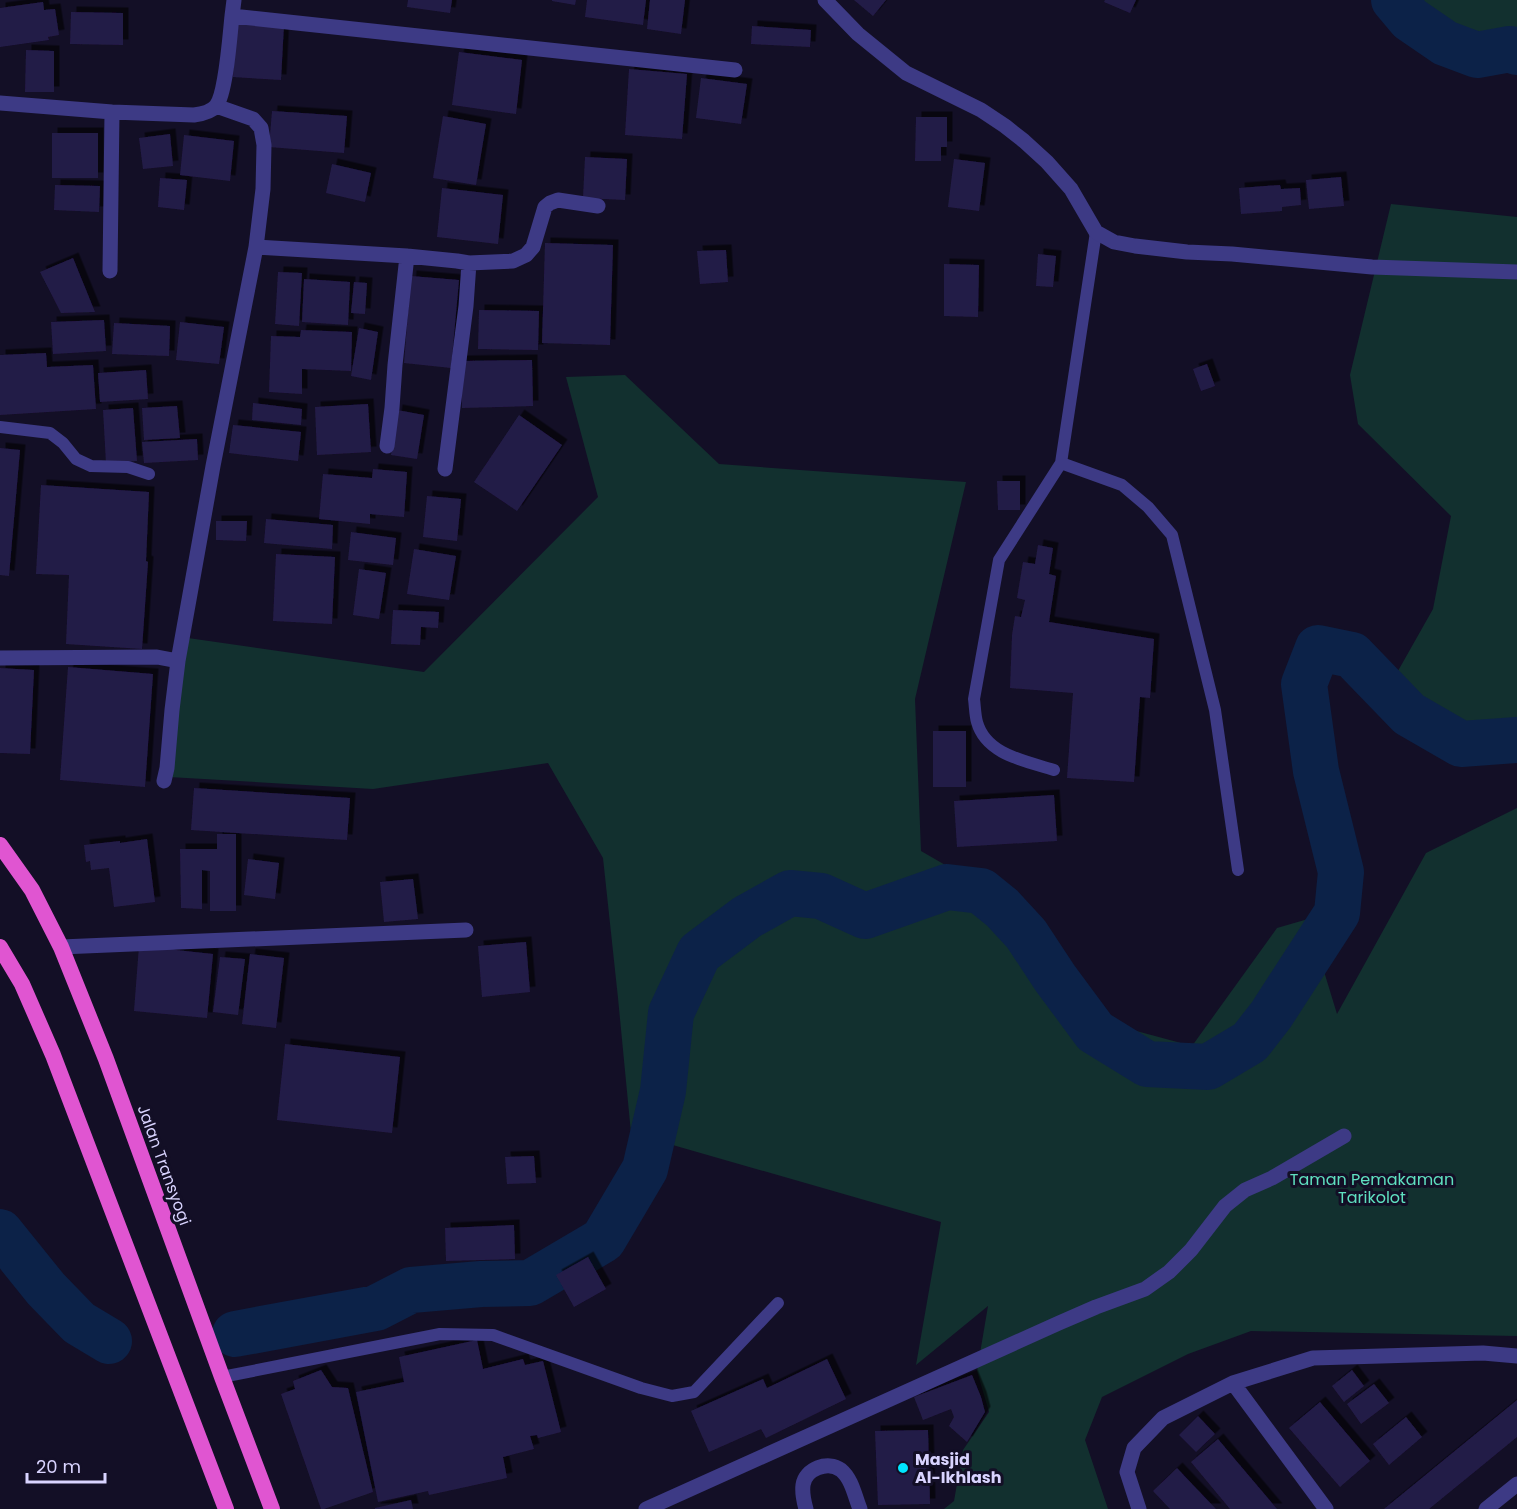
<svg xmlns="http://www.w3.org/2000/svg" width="1517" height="1509" viewBox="0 0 1517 1509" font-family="Poppins,sans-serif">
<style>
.green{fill:#12302f}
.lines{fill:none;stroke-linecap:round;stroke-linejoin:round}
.river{stroke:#0c2248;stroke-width:46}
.building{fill:#241b47;filter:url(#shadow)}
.service{stroke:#3d3a85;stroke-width:12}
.minor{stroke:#3d3a85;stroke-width:15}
.trunk{stroke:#e055d1;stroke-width:16}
.poi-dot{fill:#00e5ff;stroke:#130f26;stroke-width:2}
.labels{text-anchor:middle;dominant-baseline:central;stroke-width:6;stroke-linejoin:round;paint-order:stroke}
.street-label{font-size:16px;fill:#d9d4ff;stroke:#130f26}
.park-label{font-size:16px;fill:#5fe0c0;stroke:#130f26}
.poi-label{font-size:16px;font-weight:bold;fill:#d9d4ff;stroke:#130f26;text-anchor:start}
</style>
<defs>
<filter id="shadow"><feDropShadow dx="5.5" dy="-5.5" stdDeviation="0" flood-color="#0009"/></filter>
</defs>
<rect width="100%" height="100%" fill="#130f26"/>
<path class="green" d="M1403 0H1517V59Z
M1391 204 1517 217V725L1451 738 1394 678 1433 609 1451 516 1358 424 1350 375Z
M625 375 719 464 966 482 915 699 921 851 1030 914 1092 1019 1192 1046 1277 928 1308 919 1337 1014 1426 853 1517 808V1336L1251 1331 1188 1354 1102 1397 1085 1440 1108 1509H944L954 1501 963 1450 989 1412 977 1371 988 1306 916 1365 941 1222 631 1133 618 998 603 858 548 763 373 789 169 777 181 637 424 672 598 497 566 377Z"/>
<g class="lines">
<path class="river" d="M1394 0 1410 19 1445 43 1477 55 1510 49 1517 52
M0 1232 46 1289 79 1323 109 1341
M235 1334 376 1308 411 1290 481 1284 530 1283 603 1240 645 1169 663 1091 671 1013 699 953 747 917 790 893 821 896 865 916 947 887 981 891 1002 908 1026 934 1055 978 1095 1032 1147 1064 1208 1067 1250 1042 1271 1015 1337 913 1341 872 1316 771 1304 684 1318 648 1352 655 1409 714 1461 744 1517 740"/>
</g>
<path class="building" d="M408 0H452L450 13 407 7Z
M552 0H576L575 5 552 1Z
M587 0H646L643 25 585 17Z
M650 0H685L681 34 647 29Z
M854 0H886L873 16Z
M1105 0H1136L1130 13 1104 2Z
M43 2 44 10 55 9 59 35 48 37 49 40 0 47V8Z
M71 12 123 13V45L70 44Z
M236 20 284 24 281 80 233 77Z
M752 26 811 30 810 47 751 44Z
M26 50 54 51V92H25Z
M459 52 522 60 516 114 452 105Z
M629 69 687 74 682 139 625 135Z
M701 78 747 84 741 124 696 118Z
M272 111 347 116 344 153 269 147Z
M443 116 486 124 476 185 433 178Z
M916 117H947V147H941V161H915Z
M52 133H98V178H52Z
M170 134 173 166 143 169 139 138Z
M184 135 234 141 230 181 180 175Z
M585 157 627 159 625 200 583 198Z
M954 159 985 163 979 211 948 207Z
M332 164 371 173 365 202 326 193Z
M1341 177 1344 206 1309 209 1306 180Z
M160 178 187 180 184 210 158 207Z
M55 185 100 186 99 212 54 210Z
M1280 185 1281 189 1300 188 1301 205 1282 207V211L1241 214 1239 188Z
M442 188 503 195 498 244 437 237Z
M545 243 613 245 610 345 542 343Z
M726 250 728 282 700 284 697 251Z
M1038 254 1056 256 1053 287 1036 286Z
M73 258 95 312 61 313 40 272Z
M944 264 979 265 978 317 944 316Z
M278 272 302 273 299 326 275 324Z
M411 276 459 280 451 368 404 363Z
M304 279 350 282 348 325 302 322Z
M354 282 367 283 365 314 351 313Z
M479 310 539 311 538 350 478 349Z
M104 320 106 351 53 354 51 322Z
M180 322 224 327 219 364 176 360Z
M114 323 170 326 169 356 112 354Z
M359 328 378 332 371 380 351 376Z
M301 330 352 332 351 371 302 369V394L269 392 271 336 300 337Z
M46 353 47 367 93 365 96 409 0 415V355Z
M532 360 533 406 462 408 461 361Z
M1207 364 1215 386 1201 391 1193 369Z
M146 370 148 399 100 402 98 373Z
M253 403 302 409 301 425 252 420Z
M368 404 371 452 317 455 315 407Z
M177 406 180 438 144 440 142 408Z
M133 408 137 461 106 463 103 410Z
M397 410 424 415 417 459 391 455Z
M519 415 562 445 517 511 474 482Z
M233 425 301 432 298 461 229 453Z
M197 439 198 460 144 463 142 442Z
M0 448 20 450 9 576 0 575Z
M373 469 407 472 404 517 370 514V524L319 519 323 474 372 478Z
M997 481H1020V510H998Z
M41 485 149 492 146 561 148 562 142 649 66 644 69 575 36 574Z
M427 496 461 499 457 541 423 537Z
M266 519 333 525 332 549 264 543Z
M216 521H247L246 541 216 540Z
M351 532 396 538 393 565 348 560Z
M1038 545 1053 548 1049 574 1056 576 1049 622 1154 639 1150 698 1140 697 1134 782 1067 778 1073 693 1010 688 1012 635 1015 616 1021 617 1025 600 1017 598 1023 562 1035 564Z
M414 549 456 556 449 600 407 594Z
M276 554 335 557 332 624 273 621Z
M359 569 386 573 379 619 353 615Z
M393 610 439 612 438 628 421 627 420 645 391 644Z
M68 667 153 674 145 787 60 780Z
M0 668 34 670 30 754 0 753Z
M933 731H966V787H933Z
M194 788 350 798 347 840 191 830Z
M1054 795 1057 841 957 847 954 801Z
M217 834H236V911H210V871L202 870V909L181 908 180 849H217Z
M147 839 155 902 114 907 109 868 91 870 90 861 86 862 84 845 120 841V843Z
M248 859 279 863 275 899 244 895Z
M413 879 418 919 384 922 380 882Z
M526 942 530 992 482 997 478 946Z
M139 946 213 954 207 1018 134 1011Z
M250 954 284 958 276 1028 242 1024Z
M220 957 245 959 238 1015 213 1012Z
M285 1044 400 1057 392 1133 277 1120Z
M534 1156 536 1183 507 1184 505 1157Z
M514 1225 515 1259 446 1261 445 1228Z
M588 1257 606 1289 574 1307 556 1275Z
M477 1340 483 1369 523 1359 525 1365 543 1361 561 1432 538 1438 537 1435 530 1436 534 1449 503 1457 507 1478 429 1495 428 1491 378 1502 356 1392 404 1382 399 1357Z
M827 1359 846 1399 766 1438 761 1429 709 1452 691 1411 763 1379 767 1388Z
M321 1370 332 1387 348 1388 373 1492 324 1509H321L281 1394 295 1389 293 1381Z
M1352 1370 1364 1386 1344 1402 1332 1386Z
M972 1375 981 1397 985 1412 967 1442 949 1426 954 1417 951 1409 923 1420 914 1397Z
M1374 1384 1389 1403 1361 1424 1347 1404Z
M1517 1400V1437L1478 1469 1429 1509H1384Z
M1320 1402 1370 1461 1340 1487 1289 1428Z
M1198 1416 1215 1434 1196 1452 1179 1435Z
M1406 1417 1422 1437 1389 1465 1373 1444Z
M928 1430 930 1504 878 1505 875 1431Z
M1218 1439 1233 1457 1277 1509H1230L1206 1480 1191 1462Z
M1177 1468 1193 1485 1216 1509H1170L1153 1491Z
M411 1500 413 1509H375V1508Z"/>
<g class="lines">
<path class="service" d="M0 427 50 433 63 443 76 459 91 466 128 467 149 474
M1061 463 1122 485 1148 507 1172 535 1215 710 1238 870
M1054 770C1026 761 986 755 977 722 975 715 975 706 974 699L999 560 1061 463 1096 232
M222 1377 440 1334 493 1335 641 1388 672 1396 694 1392 778 1303"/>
<path class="minor" d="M234 0 232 16 735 70
M825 0 858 34 906 73 981 110 1005 126 1024 141 1047 162 1071 189 1096 232 1114 242 1135 246 1187 252 1232 254 1372 267 1517 272
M0 103 112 112 194 115C202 114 211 112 216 106 226 94 230 34 232 16
M256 247 407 256 457 261 469 263 466 306 445 469
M469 263 513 261 526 255 533 247 545 207 550 203 558 200 598 206
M110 271 112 112
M387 446 392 408 395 365 407 256
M0 658 157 657 178 661 213 466 256 247 263 189 264 145 261 128 253 119 216 106
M164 781 167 768 172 710 178 661
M61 947 466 930
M1233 1383 1326 1509
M646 1509 1059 1323 1096 1307 1145 1289 1169 1272 1191 1250 1225 1206 1245 1190 1272 1178 1344 1136
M806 1509C804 1502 802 1493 803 1485 805 1469 828 1460 841 1470 852 1479 855 1497 860 1509
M1139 1509 1127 1472 1134 1448 1163 1418 1233 1383 1313 1358 1483 1353 1517 1356
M1486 1509 1517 1484"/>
<path class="trunk" d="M0 845 32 890 61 947 106 1059 222 1377 272 1509
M0 947 22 984 53 1055 226 1509"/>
</g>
<circle class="poi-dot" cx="903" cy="1468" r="6"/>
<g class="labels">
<g class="street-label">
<text transform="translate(164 1165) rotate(70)">Jalan Transyogi</text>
</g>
<g class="park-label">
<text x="1372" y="1179">Taman Pemakaman<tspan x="1372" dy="18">Tarikolot</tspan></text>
</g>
<g class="poi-label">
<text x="915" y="1459">Masjid<tspan x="915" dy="18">Al-Ikhlash</tspan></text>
</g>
</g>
<path d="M27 1473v9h78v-9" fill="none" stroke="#d9d4ff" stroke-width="3"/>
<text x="36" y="1473" font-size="18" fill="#d9d4ff" stroke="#130f26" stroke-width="4.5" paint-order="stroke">20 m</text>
</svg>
